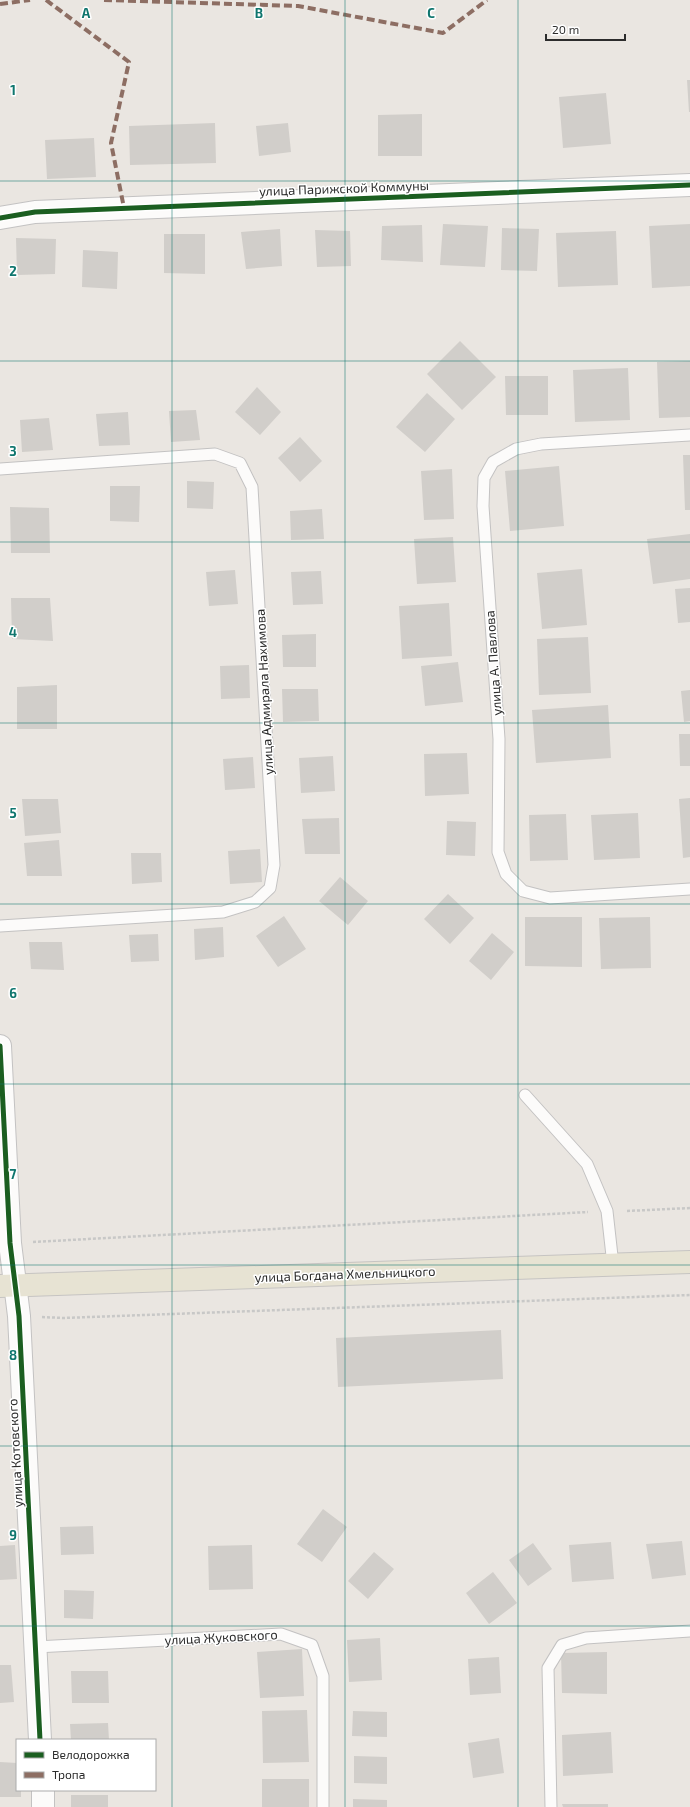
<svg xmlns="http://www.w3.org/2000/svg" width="690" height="1807" viewBox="0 0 690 1807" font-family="'Exo 2',sans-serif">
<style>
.building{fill:#d1ceca}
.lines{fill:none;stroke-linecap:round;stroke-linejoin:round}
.lane-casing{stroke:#c3c2c2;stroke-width:13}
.street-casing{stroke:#c3c2c2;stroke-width:24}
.primary-casing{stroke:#c6c4c2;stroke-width:24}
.path{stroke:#c8c8c7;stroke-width:2.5;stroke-dasharray:3 2;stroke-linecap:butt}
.lane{stroke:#fcfbfa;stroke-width:11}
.street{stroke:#fcfbfa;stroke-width:22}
.primary{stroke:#e7e3d3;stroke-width:22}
.quiet{stroke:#8d6e63;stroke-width:4;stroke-dasharray:8 4;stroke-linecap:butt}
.cycleway-casing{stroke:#fff;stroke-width:8}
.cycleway{stroke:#1b5e20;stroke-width:5}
.grid{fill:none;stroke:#0f766e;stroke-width:1;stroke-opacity:0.55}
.labels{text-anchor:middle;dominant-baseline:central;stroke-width:3;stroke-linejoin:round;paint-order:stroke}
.street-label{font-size:13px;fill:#2c2c2c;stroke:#fff}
.grid-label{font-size:13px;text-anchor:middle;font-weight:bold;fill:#0f766e;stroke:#fff;stroke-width:3;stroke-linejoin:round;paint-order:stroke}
</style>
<rect width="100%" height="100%" fill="#eae6e1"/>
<path class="building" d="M687 80H690V112H689Z
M606 93 611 144 563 148 559 97Z
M422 114V156H378V115Z
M215 123 216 163 130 165 129 126Z
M288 123 291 152 259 156 256 126Z
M94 138 96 177 47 179 45 140Z
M443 224 488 226 485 267 440 265Z
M690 224V286L652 288 649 226Z
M422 225 423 262 381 260 382 226Z
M502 228 539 229 537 271 501 270Z
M280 229 282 266 246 269 241 232Z
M315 230 350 231 351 266 317 267Z
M616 231 618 285 558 287 556 233Z
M164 234H205V274L164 273Z
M16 238 56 239 55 274 17 275Z
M83 250 118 252 117 289 82 287Z
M460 341 496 377 462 410 427 374Z
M690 361V417L659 418 657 362Z
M628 368 630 420 575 422 573 370Z
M505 376H548V415H506Z
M257 387 281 412 260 435 235 412Z
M427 393 455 419 425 452 396 427Z
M196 410 200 440 171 442 169 411Z
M128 412 130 445 99 446 96 414Z
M49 418 53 450 22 452 20 420Z
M300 437 322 461 300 482 278 458Z
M683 455H690V510H685Z
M559 466 564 526 510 531 505 471Z
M452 469 454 519 424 520 421 471Z
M187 481 214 482 213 509 187 508Z
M110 486H140L139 522 110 521Z
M10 507 49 508 50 553H11Z
M322 509 324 539 291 540 290 511Z
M690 534V579L653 584 647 539Z
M453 537 456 582 417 584 414 539Z
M582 569 587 625 542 629 537 573Z
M235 570 238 604 209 606 206 572Z
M321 571 323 604 293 605 291 572Z
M690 588V622L678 623 675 589Z
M11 598H50L53 641 12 639Z
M449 603 452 656 402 659 399 606Z
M316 634V667H283L282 635Z
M588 637 591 693 539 695 537 639Z
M458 662 463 702 425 706 421 666Z
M249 665 250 698 221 699 220 666Z
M57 685V729H17V687Z
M282 689H318L319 721 283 722Z
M690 690V721L684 722 681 691Z
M608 705 611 758 536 763 532 710Z
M679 734H690V766H680Z
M467 753 469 794 425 796 424 754Z
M333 756 335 791 301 793 299 758Z
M253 757 255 788 225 790 223 759Z
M690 798V857L683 858 679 799Z
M22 799H58L61 833 25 836Z
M638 813 640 858 594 860 591 815Z
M566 814 568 860 530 861 529 815Z
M339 818 340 854H305L302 819Z
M447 821 476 822 475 856 446 855Z
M59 840 62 876H27L24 843Z
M260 849 262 882 230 884 228 851Z
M131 853H161L162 882 132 884Z
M340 877 368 901 348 925 319 901Z
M448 894 474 918 450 944 424 919Z
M284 916 306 949 278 967 256 936Z
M525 917H582V967L525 966Z
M650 917 651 968 601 969 599 918Z
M223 927 224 957 195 960 194 929Z
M492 933 514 952 491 980 469 961Z
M158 934 159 961 131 962 129 935Z
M29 942H62L64 970 31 969Z
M501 1330 503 1379 338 1387 336 1338Z
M323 1509 347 1527 322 1562 297 1544Z
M93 1526 94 1554 61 1555 60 1527Z
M682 1541 686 1575 652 1579 646 1544Z
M611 1542 614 1579 572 1582 569 1545Z
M533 1543 552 1569 528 1586 509 1560Z
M15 1545 17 1579 0 1580V1546Z
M252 1545 253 1589 209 1590 208 1546Z
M374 1552 394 1569 368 1599 348 1581Z
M493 1572 517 1603 489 1624 466 1593Z
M64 1590 94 1591 93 1619 64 1618Z
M380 1638 382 1680 349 1682 347 1640Z
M302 1649 304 1696 260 1698 257 1652Z
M607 1652V1694L562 1693 561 1653Z
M499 1657 501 1693 470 1695 468 1659Z
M0 1665H11L14 1702 0 1703Z
M71 1671H108L109 1703H72Z
M307 1710 309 1762 263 1763 262 1711Z
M353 1711 387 1712V1737L352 1736Z
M108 1723 109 1740H71L70 1724Z
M611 1732 613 1773 563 1776 562 1735Z
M499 1738 504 1773 473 1778 468 1743Z
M354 1756 387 1757V1784L354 1783Z
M0 1762 17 1763V1790H21V1797H0Z
M262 1779H309V1807H262Z
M71 1795H108V1807H71Z
M353 1799 387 1800V1807H353Z
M562 1804H608V1807H563Z"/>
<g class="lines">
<g class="lane-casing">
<path id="lane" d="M690 435 541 444 516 449 493 462 484 478 483 506 499 739 498 852 506 874 523 891 550 898 690 889
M0 469 215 454 240 463 252 487 274 865 270 888 255 902 223 912 0 926
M525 1095 587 1164 607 1211 613 1265
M36 1647 281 1634 312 1645 323 1676V1807
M551 1807 548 1668 562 1645 586 1638 690 1631"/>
</g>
<g class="street-casing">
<path id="street" d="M0 218 35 212 690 185
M0 1046 10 1243 19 1316 40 1740
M43 1790V1807"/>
</g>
<g class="primary-casing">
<path id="primary" d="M0 1286 690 1262"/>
</g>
<path class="path" d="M627 1211 690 1208
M33 1242 588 1212
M42 1317 63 1318 690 1295"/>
<use href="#lane" class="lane"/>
<use href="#street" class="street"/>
<use href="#primary" class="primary"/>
<path class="quiet" d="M46 0 129 62 111 143 124 208
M104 0 298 6 443 33 487 0
M0 4 30 0"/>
<g class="cycleway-casing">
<path id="cycleway" d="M0 218 35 212 690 185
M0 1046 10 1243 19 1316 40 1740"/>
</g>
<use href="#cycleway" class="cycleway"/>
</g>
<path class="grid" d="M172 0V1807M345 0V1807M518 0V1807M0 181H690M0 361H690M0 542H690M0 723H690M0 904H690M0 1084H690M0 1265H690M0 1446H690M0 1626H690"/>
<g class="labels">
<g class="street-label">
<text transform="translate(344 188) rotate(-2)">улица Парижской Коммуны</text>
<text transform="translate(493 663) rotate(-94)">улица А. Павлова</text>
<text transform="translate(264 692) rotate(-93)">улица Адмирала Нахимова</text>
<text transform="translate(345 1274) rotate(-2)">улица Богдана Хмельницкого</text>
<text transform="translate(15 1453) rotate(-93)">улица Котовского</text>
<text transform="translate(221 1637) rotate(-3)">улица Жуковского</text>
</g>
</g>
<g class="grid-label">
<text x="86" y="18">A</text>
<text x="259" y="18">B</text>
<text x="431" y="18">C</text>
<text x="13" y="95">1</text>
<text x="13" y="276">2</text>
<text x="13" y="456">3</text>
<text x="13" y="637">4</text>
<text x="13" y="818">5</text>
<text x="13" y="998">6</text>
<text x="13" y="1179">7</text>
<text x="13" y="1360">8</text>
<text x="13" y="1540">9</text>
</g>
<rect x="16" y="1739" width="140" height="52" fill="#ffffff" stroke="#ababab"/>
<rect x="24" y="1752" width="20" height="6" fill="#1b5e20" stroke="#ababab"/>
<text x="52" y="1759" font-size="12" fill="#2c2c2c">Велодорожка</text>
<rect x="24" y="1772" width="20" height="6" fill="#8d6e63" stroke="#ababab"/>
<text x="52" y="1779" font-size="12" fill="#2c2c2c">Тропа</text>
<path d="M546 34v6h79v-6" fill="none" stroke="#2c2c2c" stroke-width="2"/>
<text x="552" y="34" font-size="12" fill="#2c2c2c" stroke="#ffffff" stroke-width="3" paint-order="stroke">20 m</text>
</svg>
